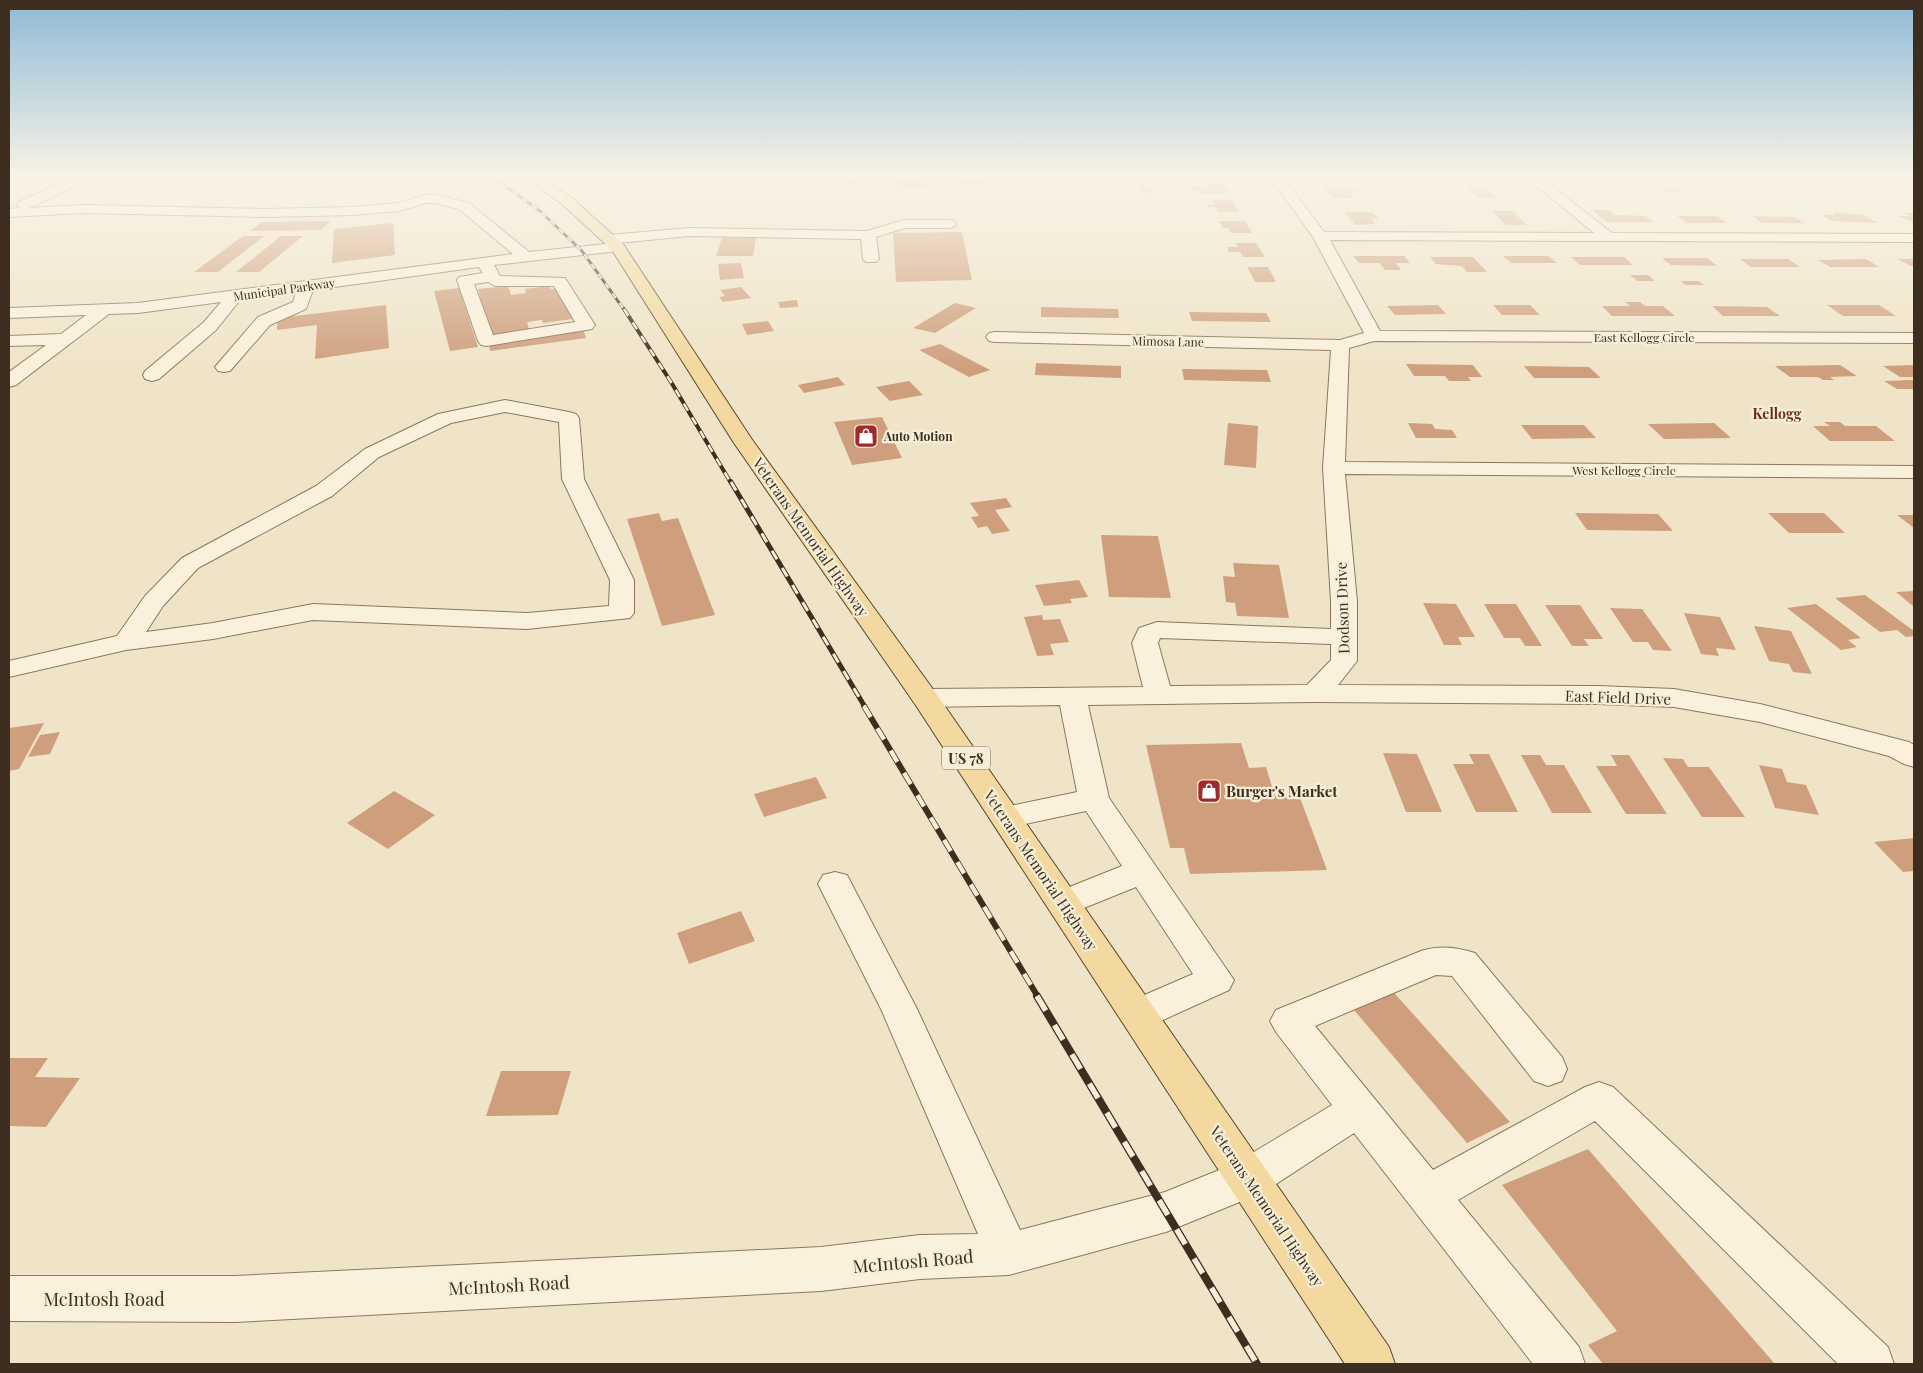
<svg xmlns="http://www.w3.org/2000/svg" width="1923" height="1373" viewBox="0 0 1923 1373" font-family="'Playfair Display',serif">
<style>
.building{fill:#cf9f7d}
.lines{fill:none;stroke-linecap:round;stroke-linejoin:round}
.minor-casing{stroke:#8d765c;stroke-width:2}
.major-casing{stroke:#5b4430;stroke-width:2}
.minor{fill:#faf1dc;fill-rule:evenodd}
.major{fill:#f3d9a0;fill-rule:evenodd}
.rail-far4-casing{stroke:#3d2e20;stroke-width:3}
.rail-far3-casing{stroke:#3d2e20;stroke-width:4}
.rail-far2-casing{stroke:#3d2e20;stroke-width:5}
.rail-far1-casing{stroke:#3d2e20;stroke-width:6}
.rail-casing{stroke:#3d2e20;stroke-width:8}
.rail-far4{stroke:#f7eed8;stroke-width:2;stroke-dasharray:6;stroke-linecap:butt}
.rail-far3{stroke:#f7eed8;stroke-width:2.5;stroke-dasharray:8;stroke-linecap:butt}
.rail-far2{stroke:#f7eed8;stroke-width:3;stroke-dasharray:10;stroke-linecap:butt}
.rail-far1{stroke:#f7eed8;stroke-width:4.5;stroke-dasharray:13;stroke-linecap:butt}
.rail{stroke:#f7eed8;stroke-width:5.5;stroke-dasharray:17;stroke-linecap:butt}
.labels{text-anchor:middle;dominant-baseline:central;stroke-width:4.5;stroke-linejoin:round;paint-order:stroke}
.far-street-label{font-size:12px;fill:#3d2e20;stroke:#f7eed8}
.far-poi-label{font-size:12px;font-weight:bold;fill:#3d2e20;stroke:#f7eed8;text-anchor:start}
.far-neighbourhood-label{font-size:14px;font-weight:bold;fill:#6b2e1e;stroke:#f7eed8}
.shield{fill:#f7eed8;stroke:#756857;stroke-width:1}
.shield-label{font-size:14px;font-weight:bold;fill:#3d2e20}
.street-label{font-size:15px;fill:#3d2e20;stroke:#f7eed8}
.poi-label{font-size:15px;font-weight:bold;fill:#3d2e20;stroke:#f7eed8;text-anchor:start}
.near-street-label{font-size:18px;fill:#3d2e20;stroke:#f7eed8}
</style>
<rect width="100%" height="100%" fill="#f0e4c8"/>
<path class="building" d="M123 177H155L140 183 112 182Z
M832 177H844L861 179 855 184 826 181Z
M988 177H999L1005 181 965 186 958 181Z
M1639 177H1660L1668 182H1647Z
M1813 177H1837L1841 180 1818 179Z
M1886 177H1906L1913 180H1892Z
M1354 178H1383L1387 181H1357Z
M896 182H926V188H905L904 191H894Z
M1203 183H1222L1230 194H1202L1200 191H1190L1188 187H1206Z
M1139 186H1150L1154 193H1142Z
M1323 186H1345L1348 190H1355L1357 193H1349L1353 198H1333Z
M1466 187H1485L1498 198H1479Z
M1660 187H1673L1682 192H1669Z
M1212 200H1232L1239 212H1218L1216 207H1208L1207 205H1214Z
M1592 210H1608L1615 215 1645 216 1654 222H1607Z
M1492 211H1512L1527 225H1506Z
M1345 212H1372L1379 219H1371L1376 224 1355 225Z
M1832 212 1864 215 1878 223 1832 221 1822 215H1836Z
M1903 213H1914V222L1897 216H1909Z
M1677 216H1717L1727 223H1687Z
M1752 216 1794 217 1804 223H1762Z
M331 221 321 230 250 231 262 222Z
M1219 221H1245L1252 233H1231L1228 228H1223Z
M393 223 395 255 332 263 334 229Z
M962 232 972 280 896 282 893 233Z
M243 236H264L218 272H194Z
M281 236H303L259 272H236Z
M722 238H756L753 256H716Z
M1235 243H1256L1265 257H1243L1240 252H1229L1227 247H1238Z
M1353 256H1404L1410 263H1396L1401 270H1385L1380 263H1359Z
M1503 256H1548L1557 263H1511Z
M1430 257H1473L1487 272H1467L1462 266 1436 264Z
M1571 257H1624L1633 265H1580Z
M1662 258H1707L1717 266 1671 265Z
M1740 259H1788L1800 267H1751Z
M1866 259 1879 267H1830L1818 260Z
M1897 259H1914V266H1911Z
M741 263 744 278 720 280 718 264Z
M1247 267H1268L1276 282H1255Z
M1630 275H1648L1655 281H1637Z
M1681 281H1699L1704 285H1685Z
M508 286 511 295 526 293 525 289 549 286 551 289 561 288 573 319 543 323 542 320 527 322 530 333 490 338 478 289Z
M741 287 751 298 723 302 719 297 725 296 720 290Z
M459 288 478 347 450 351 434 291Z
M797 300 798 307 780 308 778 302Z
M1625 302H1640L1645 306H1663L1675 316H1612L1602 306H1630Z
M955 303 976 308 935 333 913 328Z
M386 305 389 348 315 359 317 325 277 330 278 318Z
M1438 305 1446 314 1395 315 1387 306Z
M1493 305H1530L1540 315H1502Z
M1827 305H1879L1896 316H1843Z
M1712 306 1767 307 1780 316H1723Z
M1041 307 1118 309 1119 318 1041 317Z
M1189 312 1266 313 1271 322 1192 321Z
M768 321 774 331 747 335 742 324Z
M583 329 586 338 490 351 489 341Z
M940 344 990 370 969 377 919 350Z
M1036 363 1121 366V378L1035 375Z
M1406 364 1473 365 1482 377H1468L1471 381H1449L1445 376H1414Z
M1840 365 1857 376 1830 377 1834 380H1823L1818 377H1790L1775 366Z
M1914 365V377H1900L1883 366Z
M1524 366 1589 367 1601 378H1534Z
M1182 369 1267 370 1271 382 1184 380Z
M838 377 845 385 804 393 798 385Z
M1913 380 1914 389H1897L1884 381Z
M909 381 923 395 890 401 876 387Z
M882 417 902 458 852 465 834 422Z
M1824 422H1840L1845 426H1876L1895 441H1830L1813 426H1830Z
M1228 423 1258 426 1256 468 1224 465Z
M1408 423 1432 424 1435 429 1452 430 1457 438H1416Z
M1714 423 1731 438 1664 439 1648 424Z
M1521 425H1584L1596 438 1532 439Z
M1006 498 1012 507 995 510 1010 531 992 534 987 526 978 528 971 517 979 516 970 503Z
M659 513 662 521 678 518 715 615 662 626 627 519Z
M1575 513 1658 514 1673 531 1587 530Z
M1768 513H1824L1845 533H1789Z
M1897 515H1914V528Z
M1101 535 1158 536 1171 598 1109 597Z
M1233 563 1279 565 1289 618 1237 616 1235 603 1226 602 1223 576 1235 577Z
M1079 580 1088 597 1070 599 1072 603 1044 606 1035 585Z
M1914 591V607L1896 592Z
M1865 595 1914 631V636L1906 637 1897 630 1880 632 1835 598Z
M1423 603 1456 604 1475 637H1458L1462 645H1444Z
M1484 604H1516L1542 646H1525L1520 638H1504Z
M1816 604 1861 638 1848 640 1857 647 1841 650 1787 608Z
M1545 605H1580L1603 639H1584L1589 646H1572Z
M1610 608 1642 609 1672 651 1653 650 1648 642H1633Z
M1684 613 1720 617 1736 650 1716 648 1719 656 1701 654Z
M1042 615 1043 620 1060 619 1069 642 1050 644 1054 655 1037 656 1024 617Z
M1754 626 1791 631 1812 674 1793 672 1789 664 1769 661Z
M44 723 19 769 9 771V728Z
M60 732 50 754 28 757 40 735Z
M1241 743 1249 768 1266 767 1275 796 1299 795 1327 870 1190 874 1184 848H1170L1146 745Z
M1383 753 1417 754 1442 812H1406Z
M1469 754H1489L1518 812H1476L1453 764H1474Z
M1521 755H1540L1546 765H1564L1592 813H1552Z
M1611 755H1629L1667 814H1626L1596 766H1617Z
M1663 758 1683 759 1688 767H1709L1745 817H1702Z
M1759 765 1782 769 1787 782 1806 785 1819 815 1775 808Z
M816 777 827 798 764 817 754 794Z
M394 791 435 815 388 849 347 823Z
M1914 838V871L1903 872 1874 842Z
M741 911 755 941 689 964 677 933Z
M1388 986 1510 1122 1467 1143 1348 1003Z
M9 1058H48L35 1077 80 1078 46 1127 9 1126Z
M501 1071H571L558 1115 486 1116Z
M1588 1149 1775 1364H1603L1588 1345 1617 1331 1502 1185Z"/>
<g class="lines">
<g class="minor-casing">
<path id="minor" d="M72 177H89L88 180 29 208 83 205 265 209 353 207 398 203 425 195H436L469 203 529 252 615 243 604 242 602 239 604 236 609 235 689 228 867 231 904 220H949L954 221 956 224 954 227 949 228H905L876 237 879 259 876 262H866L863 259 861 239 689 236 618 243 623 244 625 247 623 250 618 251 494 265 500 276 565 278 595 325 592 329 586 330 487 346 481 345 478 341 457 280 459 277 483 273 479 267 313 290 306 309 270 325 230 371 224 372 218 371 215 367 258 317 293 302 296 292 240 300 216 330 159 379 152 381 145 379 143 375 145 371 204 322 221 302 138 313 109 314 16 385 9 387V372L46 345 9 346V336L61 334 86 315 9 318V308L138 303 513 254 459 209 436 203H426L399 211 353 215 265 217 83 213 9 217V209L20 208 17 205 19 202ZM488 282 495 286H554L575 322 493 335 474 284Z
M1270 177H1283L1324 232 1594 233 1526 177H1540L1612 233 1914 234V242L1330 240 1380 331 1914 333V343L1374 341 1349 348 1345 462 1914 466V478L1345 474 1357 601V661L1338 685 1598 686 1674 689 1760 704 1909 742 1914 745V767L1904 764 1889 756 1760 722 1674 707 1598 704 1315 702 1088 705 1109 798 1234 980 1229 990 1152 1025 1139 1029 1126 1025 1121 1014 1126 1003 1193 974 1136 887 1064 916 1052 912 1047 903 1052 894 1122 866 1086 811 1006 828 995 825 990 817 995 809 1077 792 1060 705 925 707 915 704 911 698 915 692 925 689 1143 687 1132 643 1139 628 1157 622 1331 629V601L1323 468 1331 350 995 342 989 341 986 337 989 333 995 332 1340 340 1364 333 1313 237ZM1160 638 1331 644V660L1307 685 1170 686 1158 643Z
M505 400 569 412 576 414 579 418 584 479 634 580V613L630 618 527 629 313 620 213 639 126 650 9 677V661L117 636 145 596 182 558 316 486 365 449 438 414ZM505 412 559 422 562 479 610 580 609 606 527 613 313 604 213 623 146 632 163 606 198 568 332 496 379 457 451 423Z
M835 872 847 875 917 1009 1020 1230 1165 1192 1234 1164 1332 1105 1276 1032 1270 1021 1276 1010 1421 951C1439 945 1457 947 1475 953L1562 1057 1567 1069 1562 1081 1548 1086 1534 1081 1452 976 1436 975 1315 1026 1433 1170 1585 1087 1599 1082 1613 1087 1888 1347 1894 1364H1838L1595 1121 1458 1200 1579 1347 1585 1364H1533L1354 1133 1264 1192 1166 1232 1009 1275 920 1279 821 1291 235 1322 9 1321V1276H235L821 1247 920 1235 978 1234 881 1009 818 884 823 875Z"/>
</g>
<g class="major-casing">
<path id="major" d="M525 177H540L572 198 623 244 753 441 935 692 1389 1347 1395 1364H1345L915 704 734 443 612 250 562 204Z"/>
</g>
<use href="#minor" class="minor"/>
<use href="#major" class="major"/>
<g class="rail-far4-casing">
<path id="rail-far4" d="M493 177 540 211 582 251 625 311"/>
</g>
<g class="rail-far3-casing">
<path id="rail-far3" d="M624 309 671 382 731 483"/>
</g>
<g class="rail-far2-casing">
<path id="rail-far2" d="M731 482 865 707"/>
</g>
<g class="rail-far1-casing">
<path id="rail-far1" d="M864 706 1038 997"/>
</g>
<g class="rail-casing">
<path id="rail" d="M1037 996 1257 1364"/>
</g>
<use href="#rail-far4" class="rail-far4"/>
<use href="#rail-far3" class="rail-far3"/>
<use href="#rail-far2" class="rail-far2"/>
<use href="#rail-far1" class="rail-far1"/>
<use href="#rail" class="rail"/>
</g>
<linearGradient id="sky" x2="0" y2="1"><stop stop-color="#8fbad6"/><stop offset="0.48" stop-color="#f8f3e6"/><stop offset="1" stop-color="#f8f3e6" stop-opacity="0"/></linearGradient>
<rect width="1923" height="369" fill="url(#sky)"/>
<defs>
<g id="shop-square" transform="scale(1.25)"><rect x="-9" y="-9" width="18" height="18" rx="4" fill="#9e2a2b" stroke="#f7eed8"/><path d="M-5-2.5h2.3a2.7 3.5 0 0 1 5.4 0H5L5.5 6h-11ZM-1.5-2.5h3a1.5 2.3 0 0 0-3 0Z" fill="#fff"/></g>
</defs>
<g fill-rule="evenodd">
<use href="#shop-square" x="866" y="436"/>
<use href="#shop-square" x="1209" y="791"/>
</g>
<g class="labels">
<g class="far-street-label">
<text transform="translate(284 289) rotate(-8)">Municipal Parkway</text>
<text x="1644" y="337">East Kellogg Circle</text>
<text transform="translate(1168 341) rotate(1)">Mimosa Lane</text>
<text x="1624" y="470">West Kellogg Circle</text>
</g>
<g class="far-poi-label">
<text x="884" y="436">Auto Motion</text>
</g>
<g class="far-neighbourhood-label">
<text x="1777" y="413">Kellogg</text>
</g>
<rect class="shield" x="942" y="746.5" width="48" height="23" rx="4"/>
<g class="shield-label">
<text x="966" y="758">US 78</text>
</g>
<g class="street-label">
<text transform="translate(811 537) rotate(55)">Veterans Memorial Highway</text>
<text transform="translate(1342 608) rotate(-92)">Dodson Drive</text>
<text transform="translate(1618 697) rotate(2)">East Field Drive</text>
<text transform="translate(1041 870) rotate(56)">Veterans Memorial Highway</text>
<text transform="translate(1267 1206) rotate(56)">Veterans Memorial Highway</text>
</g>
<g class="poi-label">
<text x="1226" y="791">Burger's Market</text>
</g>
<g class="near-street-label">
<text transform="translate(913 1261) rotate(-5)">McIntosh Road</text>
<text transform="translate(509 1285) rotate(-3)">McIntosh Road</text>
<text x="104" y="1299">McIntosh Road</text>
</g>
</g>
<rect width="1923" height="1373" fill="none" stroke="#3d2e20" stroke-width="20"/>
</svg>
